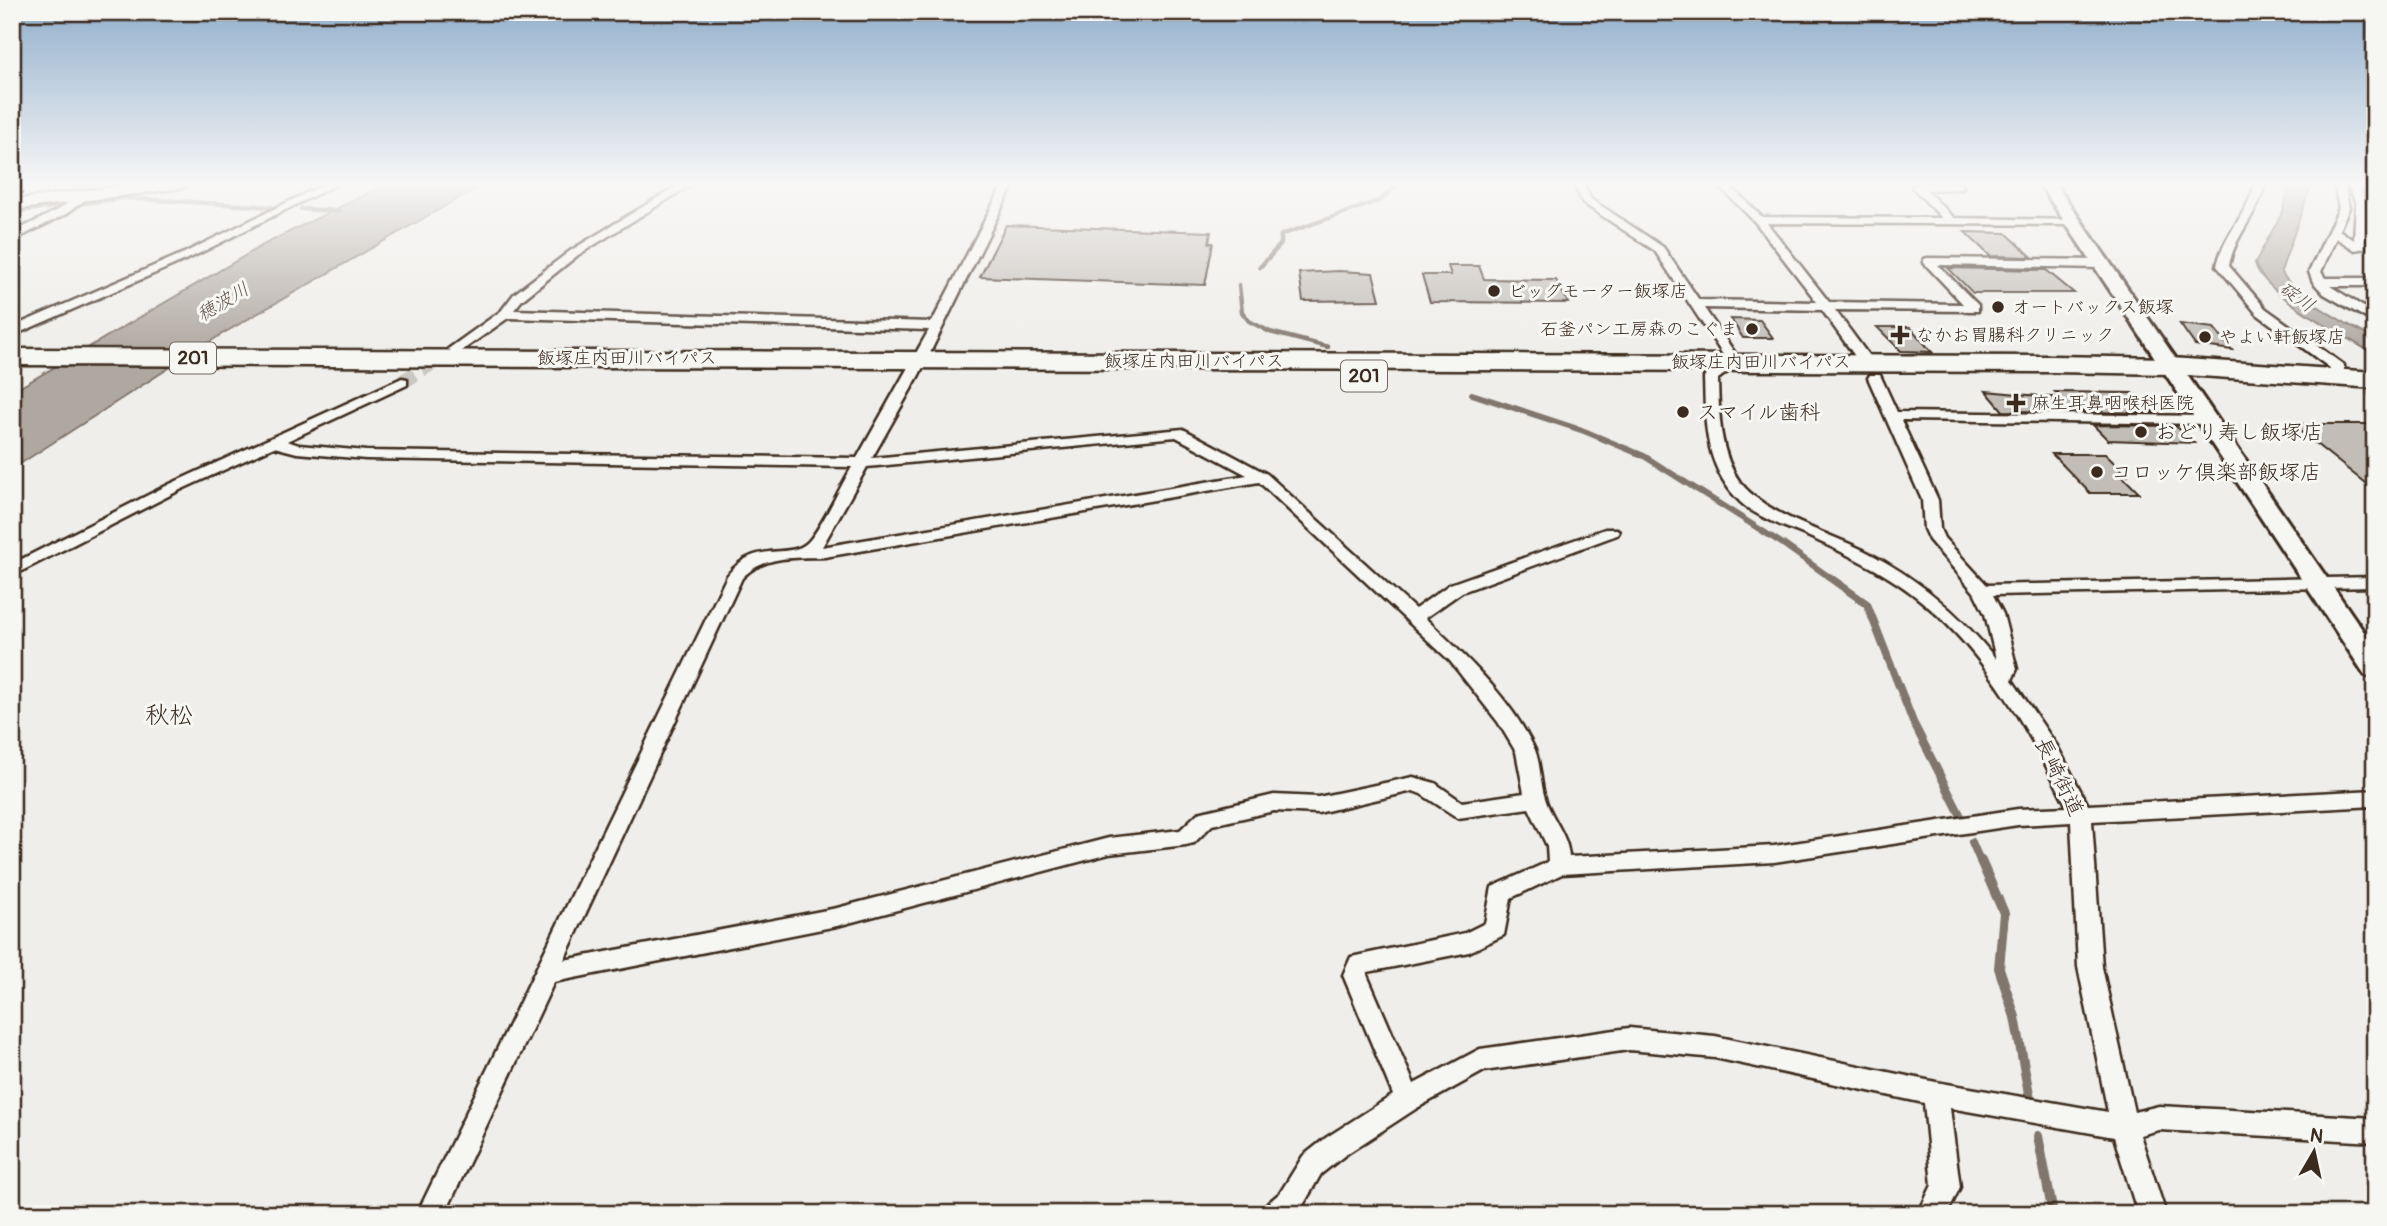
<svg xmlns="http://www.w3.org/2000/svg" width="2387" height="1226" viewBox="0 0 2387 1226" font-family="Pangolin,'Klee One',sans-serif">
<style>
.water{fill:#afa8a1;stroke:#81766d;stroke-width:2}
.lines{fill:none;stroke-linecap:round;stroke-linejoin:round}
.stream-far3{stroke:#81766d;stroke-width:4.5}
.stream-far2{stroke:#81766d;stroke-width:6}
.stream-far1{stroke:#81766d;stroke-width:8}
.stream{stroke:#81766d;stroke-width:10}
.building{fill:#c2bdb7;stroke:#3b2a1e;stroke-width:2}
.street-tunnel-far1{stroke:#cbc7c1;stroke-width:11;stroke-dasharray:11 6;stroke-linecap:butt}
.street-tunnel{stroke:#cbc7c1;stroke-width:15;stroke-dasharray:15 8;stroke-linecap:butt}
.street-casing{stroke:#3b2a1e;stroke-width:5}
.secondary-casing{stroke:#3b2a1e;stroke-width:6}
.primary-casing{stroke:#3b2a1e;stroke-width:5}
.highway-casing{stroke:#3b2a1e;stroke-width:5}
.street{fill:#f6f6f2;fill-rule:evenodd}
.secondary{fill:#f6f6f2;fill-rule:evenodd}
.primary{fill:#f6f6f2;fill-rule:evenodd}
.highway{fill:#f6f6f2;fill-rule:evenodd}
.poi-dot{fill:#3b2a1e;stroke:#f6f6f2;stroke-width:2.5}
.labels{text-anchor:middle;dominant-baseline:central;stroke-width:6;stroke-linejoin:round;paint-order:stroke}
.far-poi-label{font-size:18px;fill:#3b2a1e;stroke:#f6f6f2;text-anchor:start}
.far-street-label{font-size:18px;fill:#3b2a1e;stroke:#f6f6f2}
.far-water-label{font-size:19px;font-style:italic;fill:#64564c;stroke:#f6f6f2}
.shield{fill:#f6f6f2;stroke:#73675e;stroke-width:2}
.shield-label{font-size:19px;font-weight:bold;fill:#3b2a1e}
.poi-label{font-size:21px;fill:#3b2a1e;stroke:#f6f6f2;text-anchor:start}
.street-label{font-size:21px;fill:#3b2a1e;stroke:#f6f6f2}
.quarter-label{font-size:24px;fill:#3b2a1e;stroke:#f6f6f2}
</style>
<rect width="100%" height="100%" fill="#efeeea"/>
<filter id="ink" filterUnits="userSpaceOnUse"><feTurbulence type="fractalNoise" baseFrequency=".0143" numOctaves="2"/><feDisplacementMap in="SourceGraphic" scale="14" xChannelSelector="R" yChannelSelector="G"/><feConvolveMatrix kernelMatrix="1 2 1 2 8 2 1 2 1" color-interpolation-filters="sRGB"/></filter>
<g filter="url(#ink)">
<path class="water" d="M388 183H485L222 334 12 469V392L265 244Z
M2289 183H2306L2309 191 2281 271C2295 299 2348 323 2375 340V355C2346 336 2263 295 2255 263L2283 211Z"/>
<g class="lines">
<path class="stream-far3" d="M301 209 339 211
M12 212 125 198 271 207
M1260 267 1281 244V235L1381 200 1399 183
M1239 285 1242 312 1249 321 1270 332 1328 347"/>
<path class="stream-far2" d="M1472 394 1584 431 1644 456 1783 544 1832 579"/>
<path class="stream-far1" d="M1829 577 1867 604 1913 722 1963 820
M1972 842 1981 863"/>
<path class="stream" d="M1981 861 2004 913 1999 968 2015 1017 2031 1105
M2038 1136 2053 1214"/>
</g>
<path class="building" d="M1006 225 1211 232 1209 243H1213L1205 285 980 277Z
M1965 232 2006 233 2032 257 1990 256Z
M1448 266H1479L1484 279 1556 280 1568 303 1430 302 1422 275H1451Z
M1948 268 2046 270 2074 293H1973Z
M1339 271 1373 273 1380 300 1303 301 1299 273Z
M1731 319 1760 320 1773 338H1743Z
M2180 324 2214 328 2232 350 2195 345Z
M1877 327H1910L1932 352 1901 351Z
M1986 391 2061 398 2055 392 2132 393 2154 413 2003 411Z
M2291 424H2375V491Z
M2093 425 2176 426 2194 443 2108 440Z
M2052 454H2105L2127 475H2121L2139 493H2090Z"/>
<g class="lines">
<path class="street-tunnel-far1" d="M442 357 447 354"/>
<path class="street-tunnel" d="M2349 375 2375 392
M402 382 445 355"/>
<g class="street-casing">
<path id="street" d="M327 183H339L192 257 12 336V327L184 253Z
M682 183H694L578 255 522 300 514 310 932 322 1004 183H1014L919 375 872 458 1183 429 1267 474 1415 609 1450 584 1605 529H1617L1619 532 1617 535 1462 592 1425 618C1465 656 1512 699 1535 750 1541 765 1540 783 1545 798 1551 818 1568 835 1569 857L1774 846 2018 809 2067 807C2031 733 1988 657 1925 604 1890 574 1847 554 1805 535 1788 528 1768 521 1752 511 1736 501 1723 483 1716 466 1704 438 1705 407 1704 377L1727 361 1655 251 1583 203 1573 183H1583L1591 199 1663 247 1699 300 1817 302 1755 222 1716 183H1727L1762 217 1942 218 1912 187 1917 184 1959 183 1963 187 1962 189 1926 190 1954 218 2079 220 2080 222 2075 225 1767 223 1829 302 1963 304 1924 263V259L1928 258 2102 260 2108 264 2102 268 1938 265 1978 305V311L1835 310 1874 363 1867 367 1862 366 1822 310 1704 308 1741 362 1718 379C1719 413 1719 453 1740 482 1766 516 1827 532 1865 551 1918 578 1959 613 1996 659L1985 614 1974 592 1929 540 1924 529 1922 500 1868 378 1870 375H1880L1897 412 2208 416 2215 420 2208 424 1901 420 1938 500 1940 529 1944 538 1987 585 2375 577V587L1993 595 2003 614 2017 669 2012 680 2057 746 2088 805 2375 790V806L2092 821 2102 967 2134 1112 2159 1106 2375 1118V1142L2159 1130 2140 1135 2166 1214H2138L2114 1137 1950 1108 1960 1187 1947 1214H1918L1932 1185 1924 1103 1715 1058 1629 1050 1484 1071 1417 1108 1345 1155 1321 1174 1298 1214H1263L1267 1204 1280 1193 1303 1156 1327 1137 1393 1095 1343 975 1351 957 1465 933 1485 923 1492 887 1548 862 1547 846 1529 808 1458 818 1421 794 1413 791 1318 813 1274 811 1212 825 1194 843 1186 845 1109 854 837 926 554 982 445 1214H417L727 576C755 538 789 561 808 542 821 529 841 485 852 467L366 459 297 453 274 447 180 490 12 576V564L170 484 402 378 407 379V385L287 441 299 445 366 451 857 458 929 330 508 318 460 352 455 353 448 349 501 311 514 294 570 251ZM1176 437 1247 475 822 547 867 467ZM1259 482 1450 661 1498 722 1516 752 1524 793 1462 802 1435 783 1413 777 1318 797 1274 795 1198 813 1180 830 1109 838 837 908 564 960 742 578C764 555 795 558 825 557ZM2071 822 2078 967 2108 1112 1936 1082 1715 1036 1629 1028 1480 1049 1414 1084 1367 975 1368 972 1469 952 1504 935 1511 898 1562 874 1774 862 2018 825Z
M2255 183H2265C2259 214 2234 235 2229 266L2265 308 2344 365V371H2334L2257 314 2217 266C2223 235 2248 214 2255 183Z
M2334 183H2344L2349 208 2339 230 2354 240 2356 203 2347 183H2357L2366 203 2365 248 2355 250 2336 238 2321 272 2325 278H2375V286H2330L2375 314V323L2324 294 2313 282 2309 272 2339 208Z
M81 194 90 196 66 214 12 241V233L58 210Z"/>
</g>
<g class="secondary-casing">
<path id="secondary" d="M2039 183H2055L2375 648V678L2365 675Z"/>
</g>
<g class="primary-casing">
<path id="primary" d="M144 183H191L182 188 12 210V200Z"/>
</g>
<g class="highway-casing">
<path id="highway" d="M12 349 2052 356 2171 358 2375 372V388L2171 374 2052 372 12 365Z"/>
</g>
<use href="#street" class="street"/>
<use href="#secondary" class="secondary"/>
<use href="#primary" class="primary"/>
<use href="#highway" class="highway"/>
</g>
</g>
<linearGradient id="sky" x2="0" y2="1"><stop stop-color="#91afcc"/><stop offset="0.52" stop-color="#f8f7f6"/><stop offset="1" stop-color="#f8f7f6" stop-opacity="0"/></linearGradient>
<rect width="2387" height="354" fill="url(#sky)"/>
<g class="poi-dot">
<circle cx="1494" cy="291" r="7"/>
<circle cx="1998" cy="307" r="7"/>
<circle cx="1752" cy="329" r="7"/>
<path d="M1896.5 324.5h7v7h7v7h-7v7h-7v-7h-7v-7h7z"/>
<circle cx="2205" cy="337" r="7"/>
<path d="M2012.5 392.5h7v7h7v7h-7v7h-7v-7h-7v-7h7z"/>
<circle cx="1683" cy="412" r="7"/>
<circle cx="2141" cy="432" r="7"/>
<circle cx="2097" cy="472" r="7"/>
</g>
<g class="labels">
<g class="far-poi-label">
<text x="1508" y="291">ビッグモーター飯塚店</text>
<text x="2012" y="307">オートバックス飯塚</text>
<text x="1738" y="329" text-anchor="end">石釜パン工房森のこぐま</text>
<text x="1916" y="335">なかお胃腸科クリニック</text>
<text x="2219" y="337">やよい軒飯塚店</text>
<text x="2032" y="403">麻生耳鼻咽喉科医院</text>
</g>
<g class="far-street-label">
<text x="627" y="358">飯塚庄内田川バイパス</text>
<text x="1194" y="361">飯塚庄内田川バイパス</text>
<text x="1761" y="362">飯塚庄内田川バイパス</text>
</g>
<g class="far-water-label">
<text transform="translate(2297 297) rotate(35)">碇川</text>
<text transform="translate(223 302) rotate(-31)">穂波川</text>
</g>
<g class="shield">
<rect x="170" y="342.5" width="46" height="31" rx="5"/>
<rect x="1341" y="360.5" width="46" height="31" rx="5"/>
</g>
<g class="shield-label">
<text x="193" y="358">201</text>
<text x="1364" y="376">201</text>
</g>
<g class="poi-label">
<text x="1697" y="412">スマイル歯科</text>
<text x="2155" y="432">おどり寿し飯塚店</text>
<text x="2111" y="472">コロッケ倶楽部飯塚店</text>
</g>
<g class="street-label">
<text transform="translate(2059 777) rotate(64)">長崎街道</text>
</g>
<g class="quarter-label">
<text x="169" y="715">秋松</text>
</g>
</g>
<rect width="2387" height="1226" fill="none" stroke="#f6f6f2" stroke-width="42"/>
<rect x="21" y="21" width="2345" height="1184" fill="none" stroke="#3b2a1e" stroke-width="2.5" filter="url(#ink)"/>
<g transform="translate(2314 1152) rotate(9)" stroke="#f6f6f2" stroke-width="5" paint-order="stroke">
<path d="M0-5L12 26L0 18L-12 26Z" fill="#3b2a1e"/>
<text y="-10" font-size="19" font-weight="bold" text-anchor="middle" fill="#3b2a1e">N</text>
</g>
</svg>
